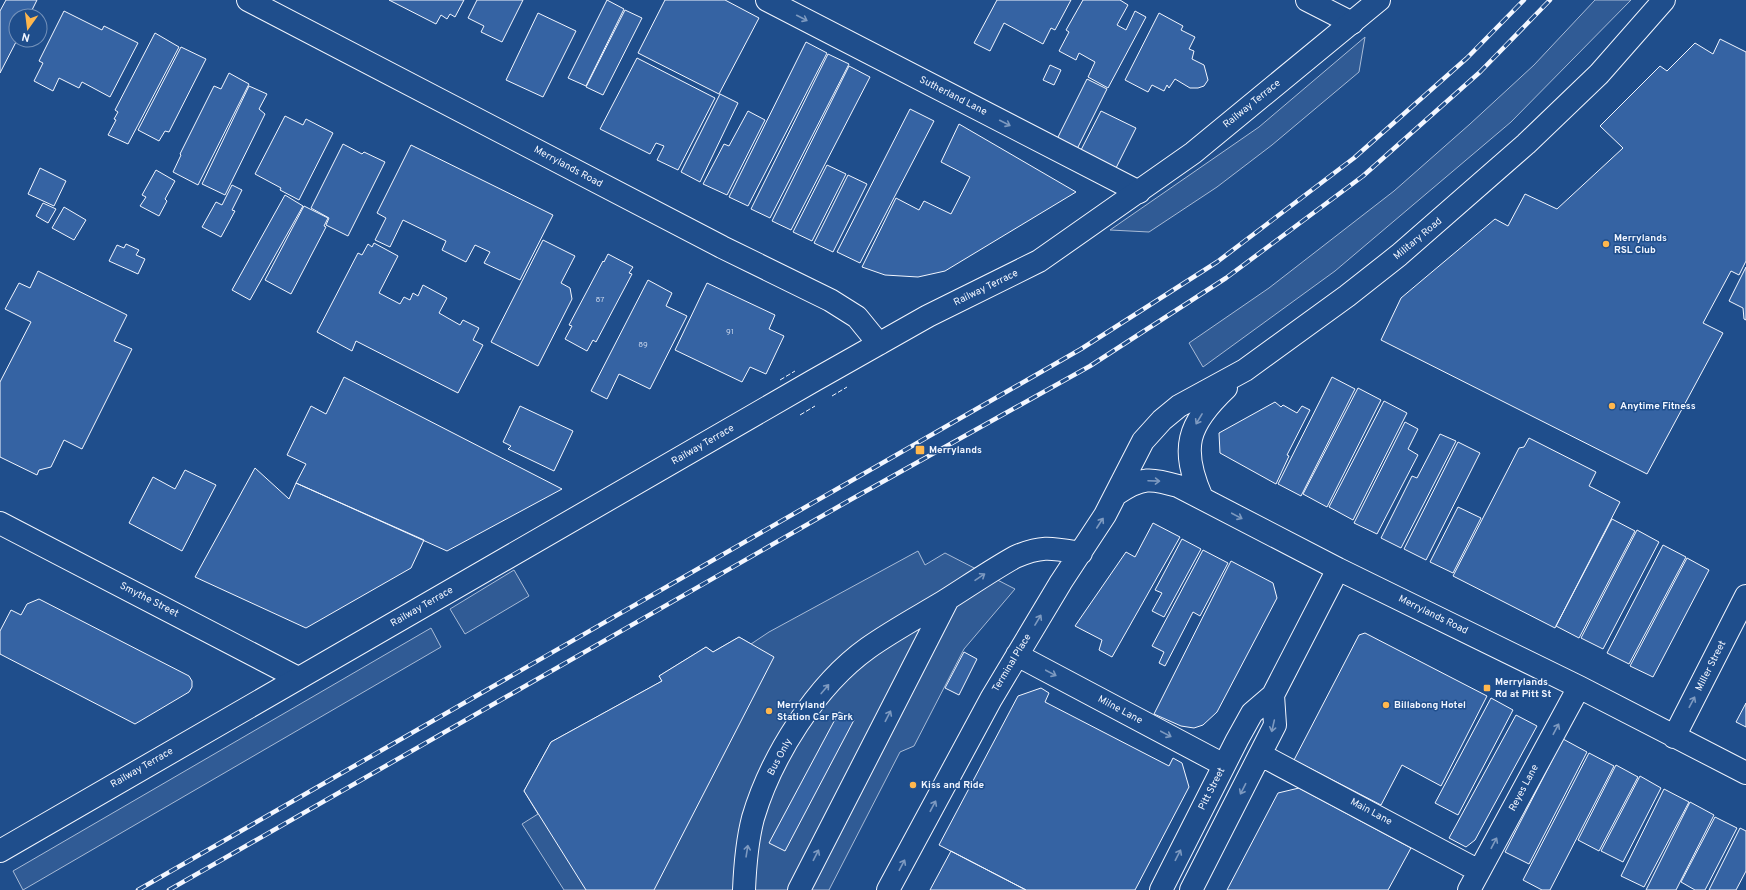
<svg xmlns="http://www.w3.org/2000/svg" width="1746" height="890" viewBox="0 0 1746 890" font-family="Overpass,sans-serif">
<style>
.built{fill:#305b95;stroke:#a8bbd7}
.building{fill:#3563a3;stroke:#f2f6ff}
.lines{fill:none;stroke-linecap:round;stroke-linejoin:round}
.minor-casing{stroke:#f2f6ff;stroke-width:24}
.major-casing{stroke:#f2f6ff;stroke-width:24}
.minor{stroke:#1f4e8c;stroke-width:22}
.major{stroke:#1f4e8c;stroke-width:22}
.rail-casing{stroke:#f2f6ff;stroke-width:4.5}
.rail{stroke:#1f4e8c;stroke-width:3;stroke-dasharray:9;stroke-linecap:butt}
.fence{stroke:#f2f6ff;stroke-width:1;stroke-dasharray:5 2;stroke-linecap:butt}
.oneway{stroke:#7e9ac0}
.poi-dot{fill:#ffb74d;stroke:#1f4e8c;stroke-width:1.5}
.labels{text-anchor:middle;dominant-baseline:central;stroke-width:3;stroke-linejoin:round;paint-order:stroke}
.number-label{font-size:8px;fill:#c3d1e8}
.street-label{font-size:10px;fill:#f2f6ff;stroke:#1f4e8c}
.poi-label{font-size:10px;font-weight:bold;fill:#f2f6ff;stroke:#1f4e8c;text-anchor:start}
</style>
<rect width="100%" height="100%" fill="#1f4e8c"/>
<path class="built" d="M1595 0H1631L1511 122 1335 271 1203 367 1189 343 1269 288 1394 191 1470 124 1534 65Z
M1365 37 1359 72 1272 145 1217 187 1149 232 1110 230 1259 127Z
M918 551 925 565 945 553 1015 589 964 649 914 746 900 752 829 890H564L522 824 538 814 524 791 551 742 662 681 659 676 706 647 713 652 739 637 751 644 769 632Z
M514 570 529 596 465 634 450 609Z
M431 628 441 647 23 890 13 871Z"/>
<path class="building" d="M6 0H37L29 16H16L17 40 0 73V11Z
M389 0H464L455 17 450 14 447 19 441 15 436 24Z
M477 0H523L502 42 481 32 484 26 468 18Z
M607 0 624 9 586 86 568 78Z
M665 0H725L759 18 719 94 638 53Z
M997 0H1071L1055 30 1051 28 1043 44 1004 23 990 51 974 43Z
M1083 0H1120L1128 5 1117 25 1126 30 1135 11 1146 17 1108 88 1088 77 1095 62 1079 53 1076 60 1059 51 1069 32 1066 30Z
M625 10 642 18 603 95 586 87Z
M64 11 102 30 104 26 138 43 110 97 82 82 79 88 59 78 53 91 34 81 43 63 39 61Z
M538 13 576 31 543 97 506 80Z
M1159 13 1183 26 1181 30 1195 37 1189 49 1194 51 1192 59 1204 65 1208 80 1204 86 1198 88H1190L1175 79 1169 88 1167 85 1164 91 1152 85 1148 92 1125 80Z
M155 33 179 47 128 144 108 135 116 120 114 119 118 112 115 110Z
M1720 39 1746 52V261L1739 275 1731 271 1703 323 1723 333 1647 474 1381 340 1401 298 1495 219 1508 226 1525 194 1557 209 1623 148 1600 126 1660 66 1667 71 1695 43 1713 54Z
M806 42 827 53 748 206 729 197Z
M181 47 206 59 169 132 165 131 159 141 138 130Z
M828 54 849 64 770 218 751 209Z
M637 58 715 98 678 170 657 160 664 146 656 143 650 154 600 129Z
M1050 65 1061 70 1054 85 1043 80Z
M849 66 870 77 791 230 772 221Z
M229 73 249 84 198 185 173 172 181 155 180 154 214 86 221 89Z
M1087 79 1107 89 1077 149 1057 139Z
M249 86 267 94 259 109 265 114 225 195 202 184Z
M720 94 738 103 700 182 681 172Z
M910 109 934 121 860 263 837 252Z
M748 111 765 120 727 195 703 184 724 144 729 146Z
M1101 111 1136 128 1116 168 1081 150Z
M285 116 303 125 306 119 333 133 299 200 280 190 281 188 255 174Z
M959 124 1076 192 945 271 918 277 885 275 862 267 896 198 919 210 924 201 951 214 970 177 941 162Z
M343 144 362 154 364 152 385 162 348 236 326 225 329 218 311 208Z
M411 145 553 215 520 280 484 263 490 252 475 245 466 262 442 250 446 241 403 220 390 247 375 240 386 218 377 213Z
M827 165 846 174 812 241 793 232Z
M40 168 66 181 54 206 28 194Z
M156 170 175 181 165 199 167 201 159 216 140 206 146 197 142 195Z
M848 175 867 184 833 252 814 243Z
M232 185 242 190 232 210 235 211 221 237 202 227 216 202 222 205Z
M285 195 303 206 250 300 232 290Z
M43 203 56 209 48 223 36 216Z
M304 206 328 218 324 226 326 227 291 294 265 280Z
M64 207 86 220 74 240 52 228Z
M543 240 575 256 561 283 570 288 572 299 538 366 491 342Z
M374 243 398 256 379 293 400 304 404 297 410 300 413 293 418 296 423 285 447 298 439 313 460 325 463 320 479 328 473 340 483 345 458 393 356 341 352 351 317 332 358 253 362 255 368 244 372 247Z
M126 244 139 250 136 255 145 259 138 274 109 261 117 245 124 248Z
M608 254 633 267 629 273 632 274 596 342 593 340 587 351 565 339 572 326 569 325 603 261 604 262Z
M1746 267V320L1744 319 1743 308 1729 301Z
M38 271 127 315 114 341 132 349 82 449 64 440 51 467 39 470 37 475 0 457V382L31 322 5 309 19 283 30 288Z
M648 280 672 293 666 306 687 316 650 389 619 374 607 399 591 391Z
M707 283 775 315 769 329 784 336 766 374 750 367 742 382 675 350Z
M344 377 562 489 447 551 296 483 306 464 287 455 311 406 326 414Z
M1332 377 1355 389 1301 496 1278 484Z
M1358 388 1381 400 1327 507 1303 494Z
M1384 401 1407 413 1353 520 1329 507Z
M1275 402 1281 407 1283 405 1297 413 1302 406 1310 410 1287 455 1289 456 1276 484 1220 453 1219 433Z
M520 406 573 431 554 471 508 449 511 446 503 442Z
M1405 422 1418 429 1408 449 1418 455 1377 534 1354 523Z
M1440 434 1456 441 1401 548 1381 538 1412 476 1417 478Z
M1529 438 1596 472 1589 486 1620 502 1555 628 1453 576 1519 448 1524 447Z
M1458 442 1480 453 1426 560 1404 549Z
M255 468 289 499 296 483 424 540 411 568 306 628 195 577Z
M185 470 216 485 182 551 129 523 153 477 175 489Z
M1458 507 1481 518 1453 573 1430 562Z
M1612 519 1635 531 1579 638 1556 626Z
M1153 523 1180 537 1112 657 1099 650 1102 640 1075 626 1126 552 1135 557Z
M1637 530 1659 542 1603 649 1581 638Z
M1182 539 1201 549 1164 617 1152 611 1162 593 1155 590Z
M1663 545 1686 557 1629 664 1607 653Z
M1203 550 1228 563 1200 616 1193 612 1165 666 1159 663 1164 652 1152 646Z
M1687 558 1709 570 1653 677 1630 666Z
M1231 561 1273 583 1277 598 1217 712 1203 725 1194 728 1181 726 1154 714Z
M39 599 189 676 192 681V687L189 692 135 724 0 654V631L11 610 21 615 27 604Z
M1365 633 1487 696 1441 786 1402 765 1381 805 1294 760 1359 635Z
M739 637 774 657 654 890H586L524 791 551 742 662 681 659 676 706 647 713 652Z
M964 652 977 659 959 695 945 688Z
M1041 688 1049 693 1045 702 1169 766 1173 758 1182 763 1189 787 1135 890H1026L939 845 1018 696Z
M1491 698 1513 710 1458 815 1435 803Z
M1746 703V727L1736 722Z
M839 712 854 720 785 851 769 843Z
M1516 715 1537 726 1475 840 1466 847 1449 838Z
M1563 739 1587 752 1529 864 1505 852Z
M1589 753 1614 766 1550 890H1542L1523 880Z
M1616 765 1638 777 1599 851 1578 840Z
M1640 776 1661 788 1623 862 1601 851Z
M1299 788 1411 848 1388 890H1227L1278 793Z
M1664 789 1689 802 1644 887 1621 876Z
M1690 802 1714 815 1676 890H1646Z
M1715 817 1737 828 1705 890H1695L1681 882Z
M1740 828 1746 831V871L1736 890H1709Z
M951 851 1026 890H930Z"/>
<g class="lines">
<g class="minor-casing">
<path id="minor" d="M767 0 1139 192
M1307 0 1352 23
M1118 493C1142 477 1151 478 1178 486L1338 569 1579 687 1746 773
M1202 498C1180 448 1187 425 1226 388
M0 523 298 678
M1017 655 1224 765
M1674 737 1746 596
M1261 755 1479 871
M744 890C745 866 747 841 753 818 771 757 816 685 868 648 892 631 918 617 943 602 967 587 990 571 1015 557 1042 545 1052 548 1081 553
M799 890 948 599
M888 890 991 699 1061 582 1105 515 1143 441 1162 420 1179 406 1245 370 1347 296 1399 255 1526 144 1599 74 1664 0
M1161 890 1237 740 1252 713 1273 695 1338 569
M1191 890 1275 725 1273 695
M1469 890 1579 687"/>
</g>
<g class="major-casing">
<path id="major" d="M248 0 722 247 830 300 857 317 879 344
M0 851 813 381 928 316 1039 261 1193 153 1379 0"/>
</g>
<use href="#minor" class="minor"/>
<use href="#major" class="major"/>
<g class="rail-casing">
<path id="rail" d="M138 890 1081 349 1217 262 1354 158 1467 58 1524 0
M169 890 850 500 1090 366 1226 278 1363 176 1480 72 1550 0"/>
</g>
<use href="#rail" class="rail"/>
<path class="fence" d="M780 380 795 371
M832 396 847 387
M800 415 815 406"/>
</g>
<defs><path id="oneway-shaft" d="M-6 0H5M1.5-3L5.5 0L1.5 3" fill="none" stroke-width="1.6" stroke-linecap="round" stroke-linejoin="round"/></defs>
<g class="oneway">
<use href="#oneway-shaft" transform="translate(802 18) rotate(27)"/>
<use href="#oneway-shaft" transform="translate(1005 123) rotate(27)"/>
<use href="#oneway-shaft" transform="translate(1199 419) rotate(121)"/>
<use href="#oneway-shaft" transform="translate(1154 481) rotate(2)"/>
<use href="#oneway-shaft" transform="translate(1237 516) rotate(28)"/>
<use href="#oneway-shaft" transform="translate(1100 523) rotate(-57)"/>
<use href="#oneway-shaft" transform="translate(980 577) rotate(-34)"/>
<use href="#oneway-shaft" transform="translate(1038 620) rotate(-59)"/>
<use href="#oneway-shaft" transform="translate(1051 673) rotate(28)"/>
<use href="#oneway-shaft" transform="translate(825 689) rotate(-50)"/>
<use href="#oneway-shaft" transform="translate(1692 702) rotate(-62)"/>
<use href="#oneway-shaft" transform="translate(888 716) rotate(-63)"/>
<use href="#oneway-shaft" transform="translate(1273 726) rotate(103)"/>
<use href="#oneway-shaft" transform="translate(1556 729) rotate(-62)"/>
<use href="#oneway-shaft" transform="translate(1166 734) rotate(28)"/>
<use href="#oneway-shaft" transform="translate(1243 789) rotate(117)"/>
<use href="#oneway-shaft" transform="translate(933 806) rotate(-62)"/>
<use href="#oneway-shaft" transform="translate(1494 843) rotate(-62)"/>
<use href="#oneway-shaft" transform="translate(747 851) rotate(-81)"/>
<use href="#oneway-shaft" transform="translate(816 855) rotate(-63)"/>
<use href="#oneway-shaft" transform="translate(1178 855) rotate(-63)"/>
<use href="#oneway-shaft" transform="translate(902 865) rotate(-62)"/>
</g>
<g class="poi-dot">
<circle cx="1606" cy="244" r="4"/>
<circle cx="1612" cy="406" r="4"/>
<rect x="915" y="445" width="10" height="10" rx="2"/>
<rect x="1483" y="684" width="8" height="8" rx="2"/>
<circle cx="1386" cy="705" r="4"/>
<circle cx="769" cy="711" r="4"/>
<circle cx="913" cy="785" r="4"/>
</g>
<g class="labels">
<g class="number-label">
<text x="600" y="300">87</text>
<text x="730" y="332">91</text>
<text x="643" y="345">89</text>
</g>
<g class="street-label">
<text transform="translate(953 96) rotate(27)">Sutherland Lane</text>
<text transform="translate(1252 104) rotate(-39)">Railway Terrace</text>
<text transform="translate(568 167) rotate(28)">Merrylands Road</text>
<text transform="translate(1418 239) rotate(-40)">Military Road</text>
<text transform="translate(986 288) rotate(-26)">Railway Terrace</text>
<text transform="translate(703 445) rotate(-30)">Railway Terrace</text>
<text transform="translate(149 600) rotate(27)">Smythe Street</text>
<text transform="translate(422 607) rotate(-30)">Railway Terrace</text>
<text transform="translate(1433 615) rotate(26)">Merrylands Road</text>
<text transform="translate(1012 663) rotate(-59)">Terminal Place</text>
<text transform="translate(1711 666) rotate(-63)">Miller Street</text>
<text transform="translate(1120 710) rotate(28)">Milne Lane</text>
<text transform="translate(780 757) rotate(-62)">Bus Only</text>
<text transform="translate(142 768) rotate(-30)">Railway Terrace</text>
<text transform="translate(1524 788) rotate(-62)">Reyes Lane</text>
<text transform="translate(1212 789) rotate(-63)">Pitt Street</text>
<text transform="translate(1371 812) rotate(28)">Main Lane</text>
</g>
<g class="poi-label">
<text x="1614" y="238">Merrylands<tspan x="1614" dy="12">RSL Club</tspan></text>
<text x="1620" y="406">Anytime Fitness</text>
<text x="929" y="450">Merrylands</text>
<text x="1495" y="682">Merrylands<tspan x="1495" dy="12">Rd at Pitt St</tspan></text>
<text x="777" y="705">Merryland<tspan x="777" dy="12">Station Car Park</tspan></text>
<text x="1394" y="705">Billabong Hotel</text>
<text x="921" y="785">Kiss and Ride</text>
</g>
</g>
<g transform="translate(28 28) rotate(194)"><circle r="19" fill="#1f4e8c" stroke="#7391ba"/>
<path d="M0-3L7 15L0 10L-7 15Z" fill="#ffb74d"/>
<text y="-6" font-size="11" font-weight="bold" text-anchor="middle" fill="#f2f6ff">N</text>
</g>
</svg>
